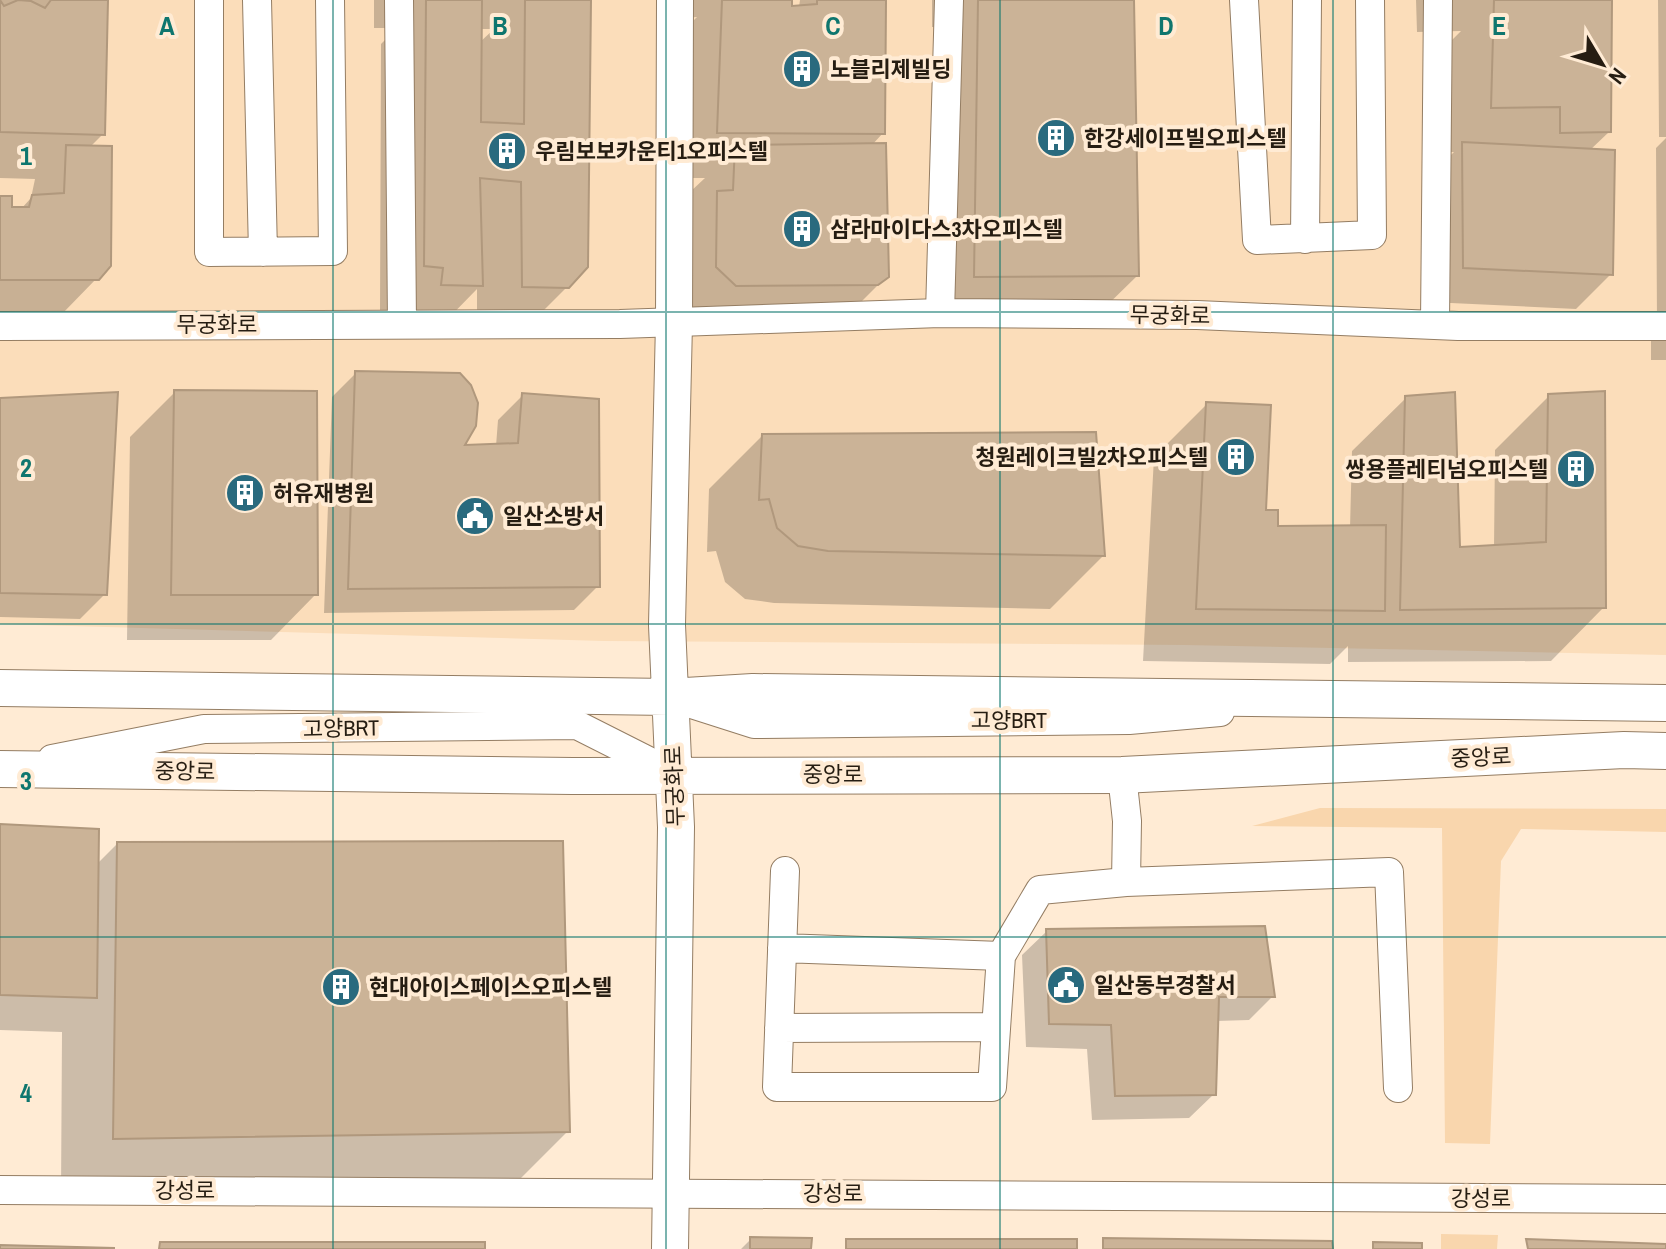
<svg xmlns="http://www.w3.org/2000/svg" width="1666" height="1249" viewBox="0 0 1666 1249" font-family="'Archivo Narrow','Noto Sans KR',sans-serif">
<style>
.built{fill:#fbddba}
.green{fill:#f9d6ad}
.shadow{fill:#0003;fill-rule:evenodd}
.building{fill:#cbb397;stroke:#b0987d;stroke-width:2}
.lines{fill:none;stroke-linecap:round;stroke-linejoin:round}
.minor-casing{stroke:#947d63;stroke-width:30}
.major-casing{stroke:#947d63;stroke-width:38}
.minor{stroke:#fff;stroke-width:28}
.major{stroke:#fff;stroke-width:36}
.grid{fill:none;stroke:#0f766e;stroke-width:2;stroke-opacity:0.55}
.labels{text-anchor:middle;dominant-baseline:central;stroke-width:8;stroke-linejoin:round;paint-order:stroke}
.poi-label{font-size:22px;font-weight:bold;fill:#261d12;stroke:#ffebd4;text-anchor:start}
.street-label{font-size:22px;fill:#261d12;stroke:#ffebd4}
.grid-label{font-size:26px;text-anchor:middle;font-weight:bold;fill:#0f766e;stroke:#ffebd4;stroke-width:8;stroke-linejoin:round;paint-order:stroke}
</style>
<rect width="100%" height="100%" fill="#ffebd4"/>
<path class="built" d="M0 0H1666V655L1184 645 604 641 0 624Z"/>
<path class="green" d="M1320 808 1666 809V832L1521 829 1501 861 1490 1144 1445 1143 1442 828 1252 826Z
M1441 1234 1498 1235 1497 1249H1441Z"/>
<path class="shadow" d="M0 0H105L103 134 90 147 97 278 62 314H0V198L10 209H21L31 198 35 179 0 178Z
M374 0H589L567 287 521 333 477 332V289L436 331 380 311 381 44 397 28H374ZM480 29H494L479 43Z
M685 0H790V8L799 7 800 0H884L883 133 872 145 887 276 841 322 690 331V192L705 178H672L677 37 697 17 685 18Z
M932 0H1132L1137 276 1091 321 929 322 949 28 932 27Z
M1416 0H1610L1609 132 1589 151 1611 274 1576 309 1429 302 1428 178 1454 152H1446L1450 42 1461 31 1417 32Z
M1658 0H1666V137H1659Z
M1666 138V360H1651V328L1657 322 1656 148Z
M356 373 461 447 496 446 498 420 523 395 598 586 574 610 324 613 332 397Z
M175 392 316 594 271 640H127L130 437Z
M1549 396 1604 607 1551 661 1348 662V646L1330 664 1143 661 1154 457 1207 404 1276 528H1350L1352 451 1406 398 1458 549 1494 547 1495 450Z
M0 400 105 594 80 619 0 617Z
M762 436 1103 556 1050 609 774 603 745 599 725 582 716 551 707 552 709 489Z
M0 826 96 865 117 844 568 1131 514 1185 61 1192 62 1032 0 1030Z
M1047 931 1273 996 1249 1020 1216 1021 1214 1094 1189 1118 1092 1120 1087 1049 1026 1047 1022 955Z
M751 1239 809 1249H741Z"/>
<path class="building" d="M0 0 4 6 18 0 31 1 45 8 51 0H108L105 135 0 132Z
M426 0H482L481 122 524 124 525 0H591L588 267 569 288 522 287 521 182 480 178 483 286 441 285 443 268 424 266Z
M722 0H792V6L817 4V0H886L885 134 717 133Z
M978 0H1134L1139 276 974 277Z
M1494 0H1612L1611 132 1560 133V107L1491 108Z
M1462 142 1615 150 1613 275 1463 268Z
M886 143 889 277 878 285 736 286 716 267 717 191 733 190 735 145Z
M66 145 112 146 111 266 99 280H0V196H12V207H29L32 195 64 193Z
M355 371 460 373 471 385 478 403 476 426 465 445 518 443 522 393 599 399 600 587 348 589Z
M174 390 317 391 318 595H171Z
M1605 391 1606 608 1400 610 1405 396 1455 392 1460 547 1546 542 1548 394Z
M118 392 107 595 0 593V398Z
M1206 402 1271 405 1266 510H1278V526L1386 525 1385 611 1196 609Z
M1096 432 1105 556 828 551 798 546 777 528 769 499 759 500 762 434Z
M0 824 99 829 97 998 0 995Z
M563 841 570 1132 113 1139 117 842Z
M1265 926 1275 997H1219L1216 1095 1115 1096 1111 1025 1049 1024 1046 929Z
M750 1237 812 1238 811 1249H750Z
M1103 1238 1332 1241 1333 1249H1103Z
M846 1239H1077V1249H846Z
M1526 1239 1666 1244V1249H1528Z
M160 1242H485V1249H159Z
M1373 1242 1422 1243V1249H1373Z
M0 1245 114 1248V1249H0Z"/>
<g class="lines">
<g class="minor-casing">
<path id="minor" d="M209 0V252L333 251 330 0
M257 0 263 252
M399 0 402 323
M1244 0 1257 240 1372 235 1370 0
M1305 239 1307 0
M940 313 949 0
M1435 324 1438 0
M0 326 620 324 940 313 1197 315 1458 326H1666
M682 701 754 724 1129 720 1220 712
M52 759 204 729 577 725 674 774
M1122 775 1127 821 1126 882
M785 871 777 1087H992L1001 956 1040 890 1126 882 1389 872 1398 1088
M782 948 1001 956
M779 1028 996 1027
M0 1190 1666 1199"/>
</g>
<g class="major-casing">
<path id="major" d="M0 688 669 697 753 692 1666 703
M0 769 573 776 1122 775 1624 750 1666 751
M670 1249 676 827 667 625 674 323 675 0"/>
</g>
<use href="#minor" class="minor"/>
<use href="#major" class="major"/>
</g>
<path class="grid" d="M333 0V1249M666 0V1249M1000 0V1249M1333 0V1249M0 312H1666M0 624H1666M0 937H1666"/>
<defs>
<g id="building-disc" transform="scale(2)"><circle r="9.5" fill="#296a7e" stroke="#ffebd4"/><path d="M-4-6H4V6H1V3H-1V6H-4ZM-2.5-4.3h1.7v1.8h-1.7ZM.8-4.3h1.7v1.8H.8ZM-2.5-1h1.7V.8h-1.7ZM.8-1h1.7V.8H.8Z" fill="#fff"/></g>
<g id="civic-disc" transform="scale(2)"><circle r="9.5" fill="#296a7e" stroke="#ffebd4"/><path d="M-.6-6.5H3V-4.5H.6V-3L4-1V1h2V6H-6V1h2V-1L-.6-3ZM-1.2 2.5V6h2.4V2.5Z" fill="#fff"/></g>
</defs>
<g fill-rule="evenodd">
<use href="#building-disc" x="802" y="69"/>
<use href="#building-disc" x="1056" y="138"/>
<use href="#building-disc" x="507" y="151"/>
<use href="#building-disc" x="802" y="229"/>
<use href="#building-disc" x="1236" y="457"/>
<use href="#building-disc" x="1576" y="469"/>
<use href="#building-disc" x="245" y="493"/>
<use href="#civic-disc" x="475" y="516"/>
<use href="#civic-disc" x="1066" y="985"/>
<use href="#building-disc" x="341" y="987"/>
</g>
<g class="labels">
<g class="poi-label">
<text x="830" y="69">노블리제빌딩</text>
<text x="1084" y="138">한강세이프빌오피스텔</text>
<text x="535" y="151">우림보보카운티1오피스텔</text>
<text x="830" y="229">삼라마이다스3차오피스텔</text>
<text x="1208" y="457" text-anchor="end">청원레이크빌2차오피스텔</text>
<text x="1548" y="469" text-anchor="end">쌍용플레티넘오피스텔</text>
<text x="273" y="493">허유재병원</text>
<text x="503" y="516">일산소방서</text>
<text x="1094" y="985">일산동부경찰서</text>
<text x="369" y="987">현대아이스페이스오피스텔</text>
</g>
<g class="street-label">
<text transform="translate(1170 315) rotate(1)">무궁화로</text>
<text x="217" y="324">무궁화로</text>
<text x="1009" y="720">고양BRT</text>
<text transform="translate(341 728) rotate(-1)">고양BRT</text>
<text transform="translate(1481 757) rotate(-3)">중앙로</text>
<text transform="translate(185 771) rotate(1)">중앙로</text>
<text x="833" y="774">중앙로</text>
<text transform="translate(674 786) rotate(-92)">무궁화로</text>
<text x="185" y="1190">강성로</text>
<text x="833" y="1193">강성로</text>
<text x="1481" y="1198">강성로</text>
</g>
</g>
<g class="grid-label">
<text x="167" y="35">A</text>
<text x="500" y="35">B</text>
<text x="833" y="35">C</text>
<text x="1166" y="35">D</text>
<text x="1499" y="35">E</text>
<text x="26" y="165">1</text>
<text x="26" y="477">2</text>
<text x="26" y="790">3</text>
<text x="26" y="1102">4</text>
</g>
<g transform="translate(1602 64) rotate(128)" stroke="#ffebd4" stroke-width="6" paint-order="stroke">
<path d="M0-6L14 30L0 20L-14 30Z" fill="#261d12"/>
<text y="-12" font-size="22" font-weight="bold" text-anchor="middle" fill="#261d12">N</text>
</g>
</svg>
